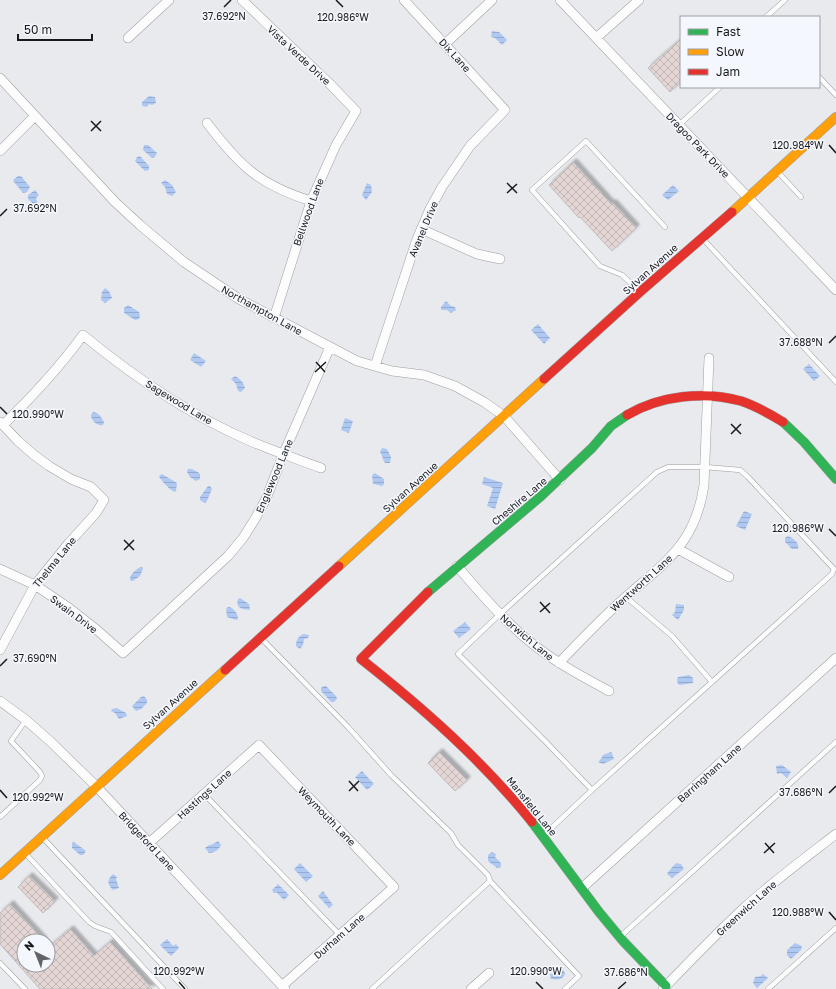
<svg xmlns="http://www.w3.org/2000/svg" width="836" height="989" viewBox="0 0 836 989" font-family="'Golos Text',sans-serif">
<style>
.water{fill:url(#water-rules)}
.building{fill:url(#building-cross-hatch);stroke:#bcbbbd;filter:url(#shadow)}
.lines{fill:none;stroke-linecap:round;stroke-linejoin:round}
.lane-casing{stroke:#9e9fa2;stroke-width:5.5}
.street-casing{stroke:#9e9fa2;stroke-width:10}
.fast-casing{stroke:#9e9fa2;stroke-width:10}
.slow-casing{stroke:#9e9fa2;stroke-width:10}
.jam-casing{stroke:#9e9fa2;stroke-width:10}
.lane{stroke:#fcfcfc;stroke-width:4.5}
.street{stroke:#fcfcfc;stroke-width:9}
.fast{stroke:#30b455;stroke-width:9}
.slow{stroke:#ff9f0a;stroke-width:9}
.jam{stroke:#e5322d;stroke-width:9}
.ticks{fill:none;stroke:#191a1c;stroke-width:1.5}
.labels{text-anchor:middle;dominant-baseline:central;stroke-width:3;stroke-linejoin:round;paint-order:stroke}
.street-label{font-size:10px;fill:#191a1c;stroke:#f4f7fd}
.ticks-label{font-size:10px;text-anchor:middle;fill:#191a1c;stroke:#f4f7fd;stroke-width:3;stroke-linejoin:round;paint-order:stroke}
</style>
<defs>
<pattern id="water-rules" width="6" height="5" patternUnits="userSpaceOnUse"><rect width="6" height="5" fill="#aec8f2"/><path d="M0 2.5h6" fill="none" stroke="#95abcf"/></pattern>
<pattern id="building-cross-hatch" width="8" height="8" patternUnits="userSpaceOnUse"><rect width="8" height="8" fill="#e4d6d5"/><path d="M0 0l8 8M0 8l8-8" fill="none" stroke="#c3b7b6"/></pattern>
<filter id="shadow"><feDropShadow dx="3.5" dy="-3.5" stdDeviation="1" flood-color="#0004"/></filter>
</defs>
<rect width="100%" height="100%" fill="#e9eaee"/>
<path class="water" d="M492 31 499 32 507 40 502 45 495 38 491 37Z
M149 96 155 97 156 103 152 105 149 104 147 107 142 106V102Z
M144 145H148L157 153 155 157 152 158 143 150Z
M140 156 149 166V170L145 171 135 161 137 157Z
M18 176H21L30 187 27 192 23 193 14 182 13 180Z
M165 180 172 185 176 192 172 196 167 194 165 187 161 183Z
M367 183 371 185 372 192 366 200 362 195Z
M673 185 679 191 668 200 662 195Z
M35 190 39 195 36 198 38 204 35 206 28 199V195Z
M105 288 109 291 112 298 105 303 101 300 102 292Z
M446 301 451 306 455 307 456 310 451 313 447 310H441V307Z
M128 305 139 312 140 316 139 319 135 320 124 313V308Z
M538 324 550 338 544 344 531 330Z
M194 353 206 361 201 367 190 360Z
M809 364 820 376 814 381 803 369Z
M235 376C240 379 243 381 245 388L241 392 238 391 236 384 231 379Z
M93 412C98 412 102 418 104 422L103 425C97 426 91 421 91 415Z
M345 418 353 421 349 433 341 430Z
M382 448 387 449 391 457 390 463H385C382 459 383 456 380 452Z
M188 469C192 468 198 472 200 474V479L196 481 190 477 187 472Z
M375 473 384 479V484L382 486 373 484 372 475Z
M162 474 177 483 176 491 175 492C171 491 160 480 159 476Z
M484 477 503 483 495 509 487 506 493 488 482 484Z
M208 486H210L212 489 207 501 205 503 200 500V497Z
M744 511 752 514 745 530 736 526Z
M788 536C793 538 800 543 798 549H792L785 542V538Z
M142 567 143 569 140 576 133 581H131L130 579C130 574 137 568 142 567Z
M240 598 249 604 250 610C243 610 235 608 238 599Z
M676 604 684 605V610L678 620 672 615 675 612Z
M228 607C233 607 238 613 238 619L236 620 227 617 226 609Z
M465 622 471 629 459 638 453 631Z
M303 634 309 635 308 638 304 639 303 645 300 649 296 646C296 640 298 637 303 634Z
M689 675 693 678V683L680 685 678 684 677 680 678 677Z
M324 686H326L336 696 337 699 334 702H331L321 691V688Z
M144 696 147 700V703L141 709 136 711 132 706 141 697Z
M117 708 126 713 127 716 119 719 115 713 111 711 112 709Z
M611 752 612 753 614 759 603 764 598 762 601 759 603 755Z
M782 765 791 772 787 778 781 773 777 774 776 766Z
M362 771 374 784 367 790 355 777Z
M218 841 221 845C219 850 214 853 209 853L205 848 209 845H211Z
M74 842 86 851 83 855H80L72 848V843Z
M492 852 496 854 495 857 501 863V867L497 868 488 861V855Z
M300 863 313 876 306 882 294 869Z
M676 863 681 864 684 869 672 878 667 874 668 872Z
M113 874 117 877 116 879 119 888 113 890C107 885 107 879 113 874Z
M278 884 289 895 284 900 276 892 274 893 272 890Z
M323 891 333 905 329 908 318 896Z
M167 939 173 946 176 944 179 948 171 956 160 945Z
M795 943 802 946 801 950 791 959 787 955V950Z
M560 968 564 971 565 974C563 980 556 980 551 979L550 974 555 973Z
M763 974 768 978 757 988 753 983 755 977 761 976Z"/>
<path class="building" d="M681 39V82L670 92 648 68Z
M573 162 611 204 613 203 636 228 612 251 580 217 579 218 549 185Z
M439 752 467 780 455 791 428 763Z
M29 876 55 901 43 913 18 887Z
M10 904 44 941H24V965H48V948L70 929 94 956 110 942 152 989H40L0 944V913Z"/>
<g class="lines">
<g class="lane-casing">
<path id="lane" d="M766 17 785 0
M819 77 836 95
M679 125 720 87
M778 172 801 197
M703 239 836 382
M639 291 622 275 600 266 532 190 586 141 665 227
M668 467H705L740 470 748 477 834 569 832 574 592 790 547 743 458 654 500 614 657 472Z
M626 597 672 636 712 682
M262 639 348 727 391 775 451 833 458 845 488 875 490 881
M204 794 340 935
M0 817 40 780 42 776 40 772 11 741 26 720
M544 835 592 790
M42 837 185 989
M25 853 89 922 95 926 111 932 163 989
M622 935 836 742
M0 963 25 989
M372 989 490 881 579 976 565 989
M768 989 836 928"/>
</g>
<g class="street-casing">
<path id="street" d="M242 0 328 82 356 111 336 145 311 201 274 318
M560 0 836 290
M128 38 169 0
M596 38 639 0
M445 44 492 0
M0 78 115 202 140 225 184 262 239 299 357 361 392 371 424 375 455 386 484 402 504 416 560 480
M207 123C239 165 259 185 311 201
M0 151 35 116
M421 229 477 254 500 259
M375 366 417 239 430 209 442 187 470 146 505 110 404 0
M0 422 18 441 34 455 49 466 71 479 91 487 104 500 96 513 68 544 35 585 0 650
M3 425C32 397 59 368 83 335 134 377 189 415 250 441 273 451 297 459 321 468
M678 549 729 577
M457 566C481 594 505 622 534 645 557 663 583 677 609 691
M0 569 35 585 69 608 97 630 123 653 228 556 243 538 255 519 266 499 283 455 330 347
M559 663C579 642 598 622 619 603 662 564 695 547 704 485L709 358
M0 701 26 720 51 742 96 786 285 989
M149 843 259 745 394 887 283 985
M582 888 836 658
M471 989 489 973
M663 989C690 961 717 933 745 907 774 881 805 858 836 834"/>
</g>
<g class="fast-casing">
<path id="fast" d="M783 422 804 442 836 479
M428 592 540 497 592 448 611 426 627 415
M532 822 599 912 623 941 666 986"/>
</g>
<g class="slow-casing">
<path id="slow" d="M732 212 836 117
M339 566 544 379
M0 875 225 670"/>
</g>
<g class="jam-casing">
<path id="jam" d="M544 379 640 292 732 212
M627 415C661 395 704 391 741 401 756 406 770 414 783 422
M428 592 361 659C423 708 482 760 532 822
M225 670 339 566"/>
</g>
<use href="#lane" class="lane"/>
<use href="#street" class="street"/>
<use href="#fast" class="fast"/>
<use href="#slow" class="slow"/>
<use href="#jam" class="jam"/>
</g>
<path class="ticks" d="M336 0 343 7M224 7 231 0M91 121 101 131M91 131 101 121M829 145 836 153M507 183 517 193M507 193 517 184M0 216 7 209M829 343 836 336M316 362 325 372M315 372 326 362M0 407 7 414M731 424 741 434M731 434 741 424M829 529 836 536M124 540 134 550M124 550 134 540M540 602 550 613M540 612 550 603M0 666 7 659M349 781 358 791M0 790 7 798M349 791 359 781M829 793 836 786M765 843 774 853M764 853 775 843M829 912 836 920M179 982 185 989M536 982 543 989M618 989 626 982"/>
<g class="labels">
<g class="street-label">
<text transform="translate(299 55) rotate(43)">Vista Verde Drive</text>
<text transform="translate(455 55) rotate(48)">Dix Lane</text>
<text transform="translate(698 145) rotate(46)">Dragoo Park Drive</text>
<text transform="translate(308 212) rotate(-70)">Bellwood Lane</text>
<text transform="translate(423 229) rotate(-67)">Avanel Drive</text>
<text transform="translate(650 269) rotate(-42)">Sylvan Avenue</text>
<text transform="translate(262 310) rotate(29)">Northampton Lane</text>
<text transform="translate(179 402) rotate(31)">Sagewood Lane</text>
<text transform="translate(274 476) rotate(-67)">Englewood Lane</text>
<text transform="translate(410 487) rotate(-42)">Sylvan Avenue</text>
<text transform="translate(519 501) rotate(-40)">Cheshire Lane</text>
<text transform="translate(54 562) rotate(-51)">Thelma Lane</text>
<text transform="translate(641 583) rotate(-42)">Wentworth Lane</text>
<text transform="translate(74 614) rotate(37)">Swain Drive</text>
<text transform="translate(527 637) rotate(40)">Norwich Lane</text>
<text transform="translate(170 704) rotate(-42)">Sylvan Avenue</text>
<text transform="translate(709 773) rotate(-42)">Barringham Lane</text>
<text transform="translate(204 794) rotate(-42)">Hastings Lane</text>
<text transform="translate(532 806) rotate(51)">Mansfield Lane</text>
<text transform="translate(327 816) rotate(46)">Weymouth Lane</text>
<text transform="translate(147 841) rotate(47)">Bridgeford Lane</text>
<text transform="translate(746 908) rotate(-42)">Greenwich Lane</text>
<text transform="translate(339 936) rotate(-41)">Durham Lane</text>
</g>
</g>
<g class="ticks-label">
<text x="224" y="20">37.692°N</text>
<text x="343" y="21">120.986°W</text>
<text x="798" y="149">120.984°W</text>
<text x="35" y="212">37.692°N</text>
<text x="801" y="346">37.688°N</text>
<text x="38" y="418">120.990°W</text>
<text x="798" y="532">120.986°W</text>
<text x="35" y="662">37.690°N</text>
<text x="801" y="796">37.686°N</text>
<text x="38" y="801">120.992°W</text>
<text x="798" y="916">120.988°W</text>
<text x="179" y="975">120.992°W</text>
<text x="536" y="975">120.990°W</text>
<text x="626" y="976">37.686°N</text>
</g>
<rect x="680" y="16" width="140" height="72" fill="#f4f7fd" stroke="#9c9fa3"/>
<rect x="688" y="29" width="20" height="6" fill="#30b455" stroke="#9c9fa3"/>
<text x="716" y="36" font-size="12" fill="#191a1c">Fast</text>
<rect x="688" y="49" width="20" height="6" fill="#ff9f0a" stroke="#9c9fa3"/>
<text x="716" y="56" font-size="12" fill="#191a1c">Slow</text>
<rect x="688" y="69" width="20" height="6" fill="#e5322d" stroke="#9c9fa3"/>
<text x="716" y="76" font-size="12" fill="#191a1c">Jam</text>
<g transform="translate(36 953) rotate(317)"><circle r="19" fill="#f4f7fd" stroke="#9c9fa3"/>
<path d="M0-3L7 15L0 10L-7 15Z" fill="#626366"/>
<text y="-6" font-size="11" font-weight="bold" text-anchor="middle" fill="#191a1c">N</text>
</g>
<path d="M18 34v6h74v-6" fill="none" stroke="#191a1c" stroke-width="2"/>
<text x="24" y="34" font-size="12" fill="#191a1c" stroke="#f4f7fd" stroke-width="3" paint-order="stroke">50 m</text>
</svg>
